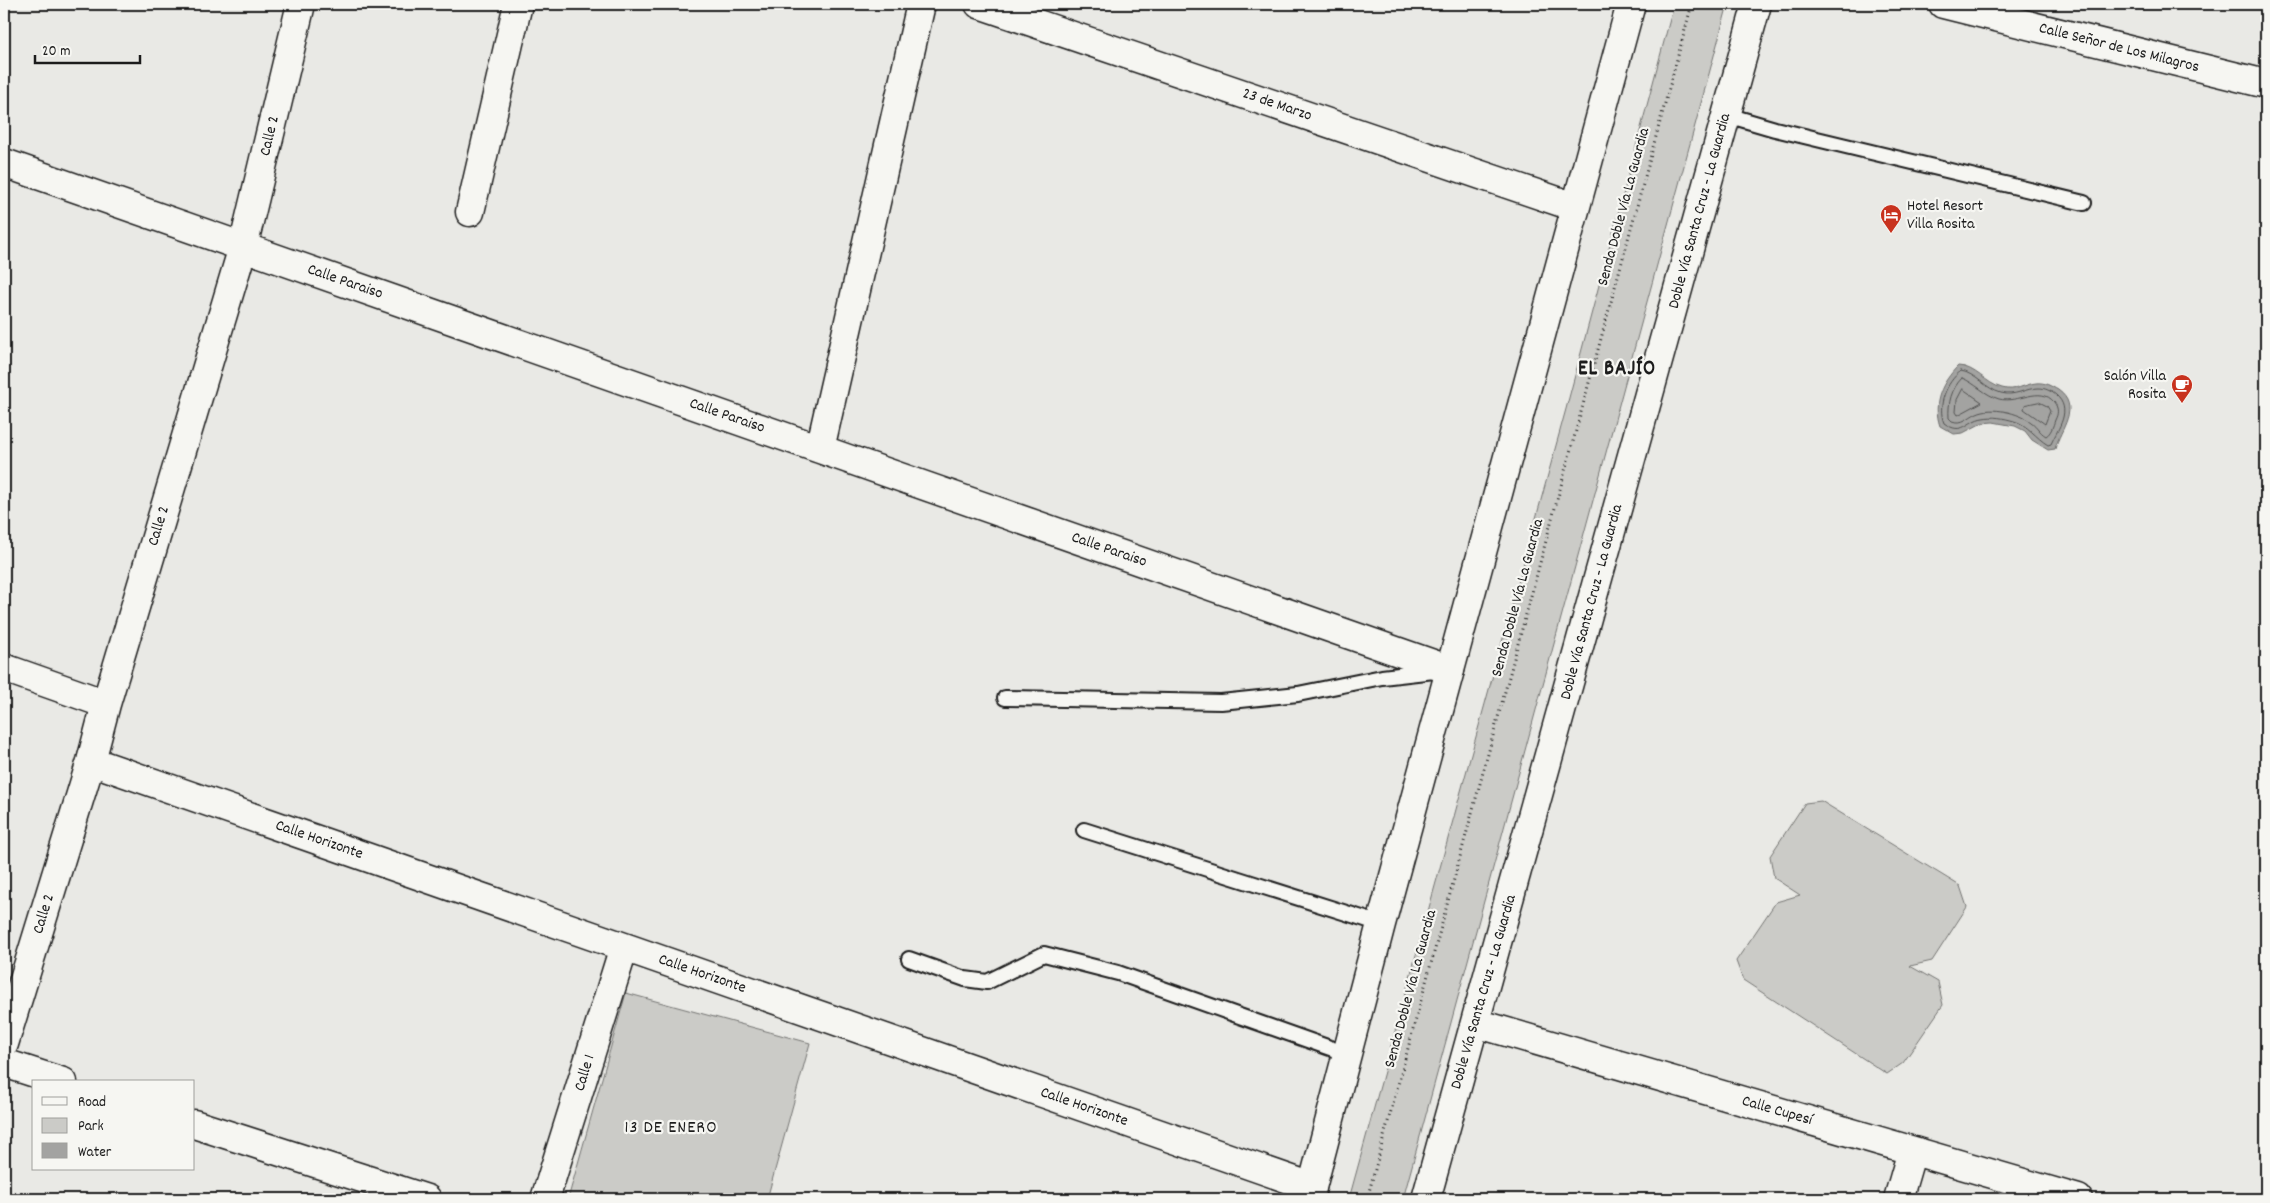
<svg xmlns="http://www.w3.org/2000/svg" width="2270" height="1203" viewBox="0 0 2270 1203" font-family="Dekko,sans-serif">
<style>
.green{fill:#cbcbc7;stroke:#747472}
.water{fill:#a3a3a1;stroke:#6d6d6c}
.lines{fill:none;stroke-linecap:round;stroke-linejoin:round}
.shore{stroke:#525251;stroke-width:1}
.service-casing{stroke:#1c1c1c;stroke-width:18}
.minor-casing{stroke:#1c1c1c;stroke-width:31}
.trunk-casing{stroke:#1c1c1c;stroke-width:31}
.path{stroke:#1c1c1c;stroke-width:3;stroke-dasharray:1 4;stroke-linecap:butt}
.service{stroke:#f6f6f2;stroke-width:14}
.minor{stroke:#f6f6f2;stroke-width:28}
.trunk{stroke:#f6f6f2;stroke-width:28}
.labels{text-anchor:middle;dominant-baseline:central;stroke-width:4.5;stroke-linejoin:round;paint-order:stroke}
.street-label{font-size:16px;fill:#1c1c1c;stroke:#f6f6f2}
.poi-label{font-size:16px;fill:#1c1c1c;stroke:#f6f6f2;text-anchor:start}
.neighbourhood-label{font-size:18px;letter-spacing:1px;fill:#1c1c1c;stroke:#f6f6f2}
.district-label{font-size:21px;font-weight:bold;letter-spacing:1px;fill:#1c1c1c;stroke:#f6f6f2}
</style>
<rect width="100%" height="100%" fill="#e9e9e5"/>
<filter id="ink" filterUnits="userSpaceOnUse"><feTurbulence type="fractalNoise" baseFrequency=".02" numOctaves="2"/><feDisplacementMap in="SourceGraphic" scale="10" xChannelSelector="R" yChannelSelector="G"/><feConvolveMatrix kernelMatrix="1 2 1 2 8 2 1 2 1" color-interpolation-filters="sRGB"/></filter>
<g filter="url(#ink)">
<path class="green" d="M1674 4H1728L1403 1199H1349L1566 409Z
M1821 801 1960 886 1967 907 1932 961 1910 966 1938 982 1943 1005 1903 1063 1887 1074 1743 980 1736 961 1776 902 1800 895 1774 878 1770 856 1805 803Z
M626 993 810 1043 767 1199H568Z"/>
<path class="water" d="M1958 366C1975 366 1986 384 2002 388 2015 392 2025 384 2036 383 2045 382 2051 386 2058 390 2082 407 2060 429 2055 449L2048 450 2032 440 2025 431 2015 426 1993 422 1982 423 1963 433 1954 434 1940 426C1932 403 1942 382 1958 366Z"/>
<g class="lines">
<path class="shore" d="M1961 371C1975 373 1986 389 2001 393 2015 397 2025 388 2039 388 2045 388 2051 391 2056 395 2073 410 2058 428 2051 444L2048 445C2036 438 2027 424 2014 421 2004 418 1993 416 1983 418 1967 420 1963 437 1944 423 1937 406 1946 382 1961 371Z
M1962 378C1975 383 1985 395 1999 399 2018 404 2040 385 2054 402 2059 409 2058 414 2055 420 2053 426 2051 433 2046 436 2039 432 2037 426 2031 422 2019 413 1992 406 1977 413 1968 417 1963 425 1952 421L1949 418C1948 403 1951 389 1962 378Z
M1963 389 1982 402 1958 415 1956 412 1957 400Z
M2039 402 2047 406 2050 411 2045 424 2024 409 2025 405Z"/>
<g class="service-casing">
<path id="service" d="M1727 115 1775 129 2084 203
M1005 698 1221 702 1298 694 1382 677 1434 671
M1084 830 1381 924
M909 959 965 979 987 982 1044 954 1118 973 1347 1054"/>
</g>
<g class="minor-casing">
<path id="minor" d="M979 4 1575 207
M1943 4 2266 84
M4 163 1450 670
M470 212 518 4
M820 449 921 4
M4 668 106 704
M91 761 1312 1187
M1476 1023 2078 1199
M4 1044 91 761 106 704 243 247 301 4
M4 1063 63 1082
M194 1124 427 1199
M545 1199 624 947
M1898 1199 1912 1151"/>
</g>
<g class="trunk-casing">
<path id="trunk" d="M1309 1199 1381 924 1631 4
M1426 1199 1757 4"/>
</g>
<path class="path" d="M1367 1199 1692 4"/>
<use href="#service" class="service"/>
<use href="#minor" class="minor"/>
<use href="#trunk" class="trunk"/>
</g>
</g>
<defs>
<g id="hotel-pin" transform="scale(1.125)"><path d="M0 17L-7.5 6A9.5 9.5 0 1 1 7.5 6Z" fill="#c8321e" stroke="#f6f6f2"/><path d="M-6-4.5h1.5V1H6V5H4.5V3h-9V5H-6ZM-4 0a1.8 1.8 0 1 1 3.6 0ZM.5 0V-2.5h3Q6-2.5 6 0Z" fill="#fff"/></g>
<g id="cafe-pin" transform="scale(1.125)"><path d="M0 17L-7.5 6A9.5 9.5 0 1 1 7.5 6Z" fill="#c8321e" stroke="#f6f6f2"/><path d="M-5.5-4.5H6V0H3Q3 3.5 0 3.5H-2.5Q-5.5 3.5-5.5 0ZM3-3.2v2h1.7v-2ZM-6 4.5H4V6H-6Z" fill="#fff"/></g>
</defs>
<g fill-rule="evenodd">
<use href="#hotel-pin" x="1891" y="215"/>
<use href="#cafe-pin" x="2182" y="385"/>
</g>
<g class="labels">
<g class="street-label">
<text transform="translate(2119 48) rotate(14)">Calle Señor de Los Milagros</text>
<text transform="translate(1277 105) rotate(19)">23 de Marzo</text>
<text transform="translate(270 136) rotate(-77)">Calle 2</text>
<text transform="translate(1624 207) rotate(-75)">Senda Doble Vía La Guardia</text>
<text transform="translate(1700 211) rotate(-75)">Doble Vía Santa Cruz - La Guardia</text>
<text transform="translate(345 282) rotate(19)">Calle Paraiso</text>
<text transform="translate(727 416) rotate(19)">Calle Paraiso</text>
<text transform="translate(159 526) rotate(-73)">Calle 2</text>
<text transform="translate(1109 550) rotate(19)">Calle Paraiso</text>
<text transform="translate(1518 598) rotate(-75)">Senda Doble Vía La Guardia</text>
<text transform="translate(1592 602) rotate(-75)">Doble Vía Santa Cruz - La Guardia</text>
<text transform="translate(319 840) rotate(19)">Calle Horizonte</text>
<text transform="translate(44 914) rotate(-73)">Calle 2</text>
<text transform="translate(702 974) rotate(19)">Calle Horizonte</text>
<text transform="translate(1411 989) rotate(-75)">Senda Doble Vía La Guardia</text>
<text transform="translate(1484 992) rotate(-74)">Doble Vía Santa Cruz - La Guardia</text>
<text transform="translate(585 1073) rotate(-73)">Calle 1</text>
<text transform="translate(1084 1107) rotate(19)">Calle Horizonte</text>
<text transform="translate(1777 1111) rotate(16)">Calle Cupesí</text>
</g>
<g class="poi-label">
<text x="1907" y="206">Hotel Resort<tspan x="1907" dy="18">Villa Rosita</tspan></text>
<text x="2166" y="376" text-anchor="end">Salón Villa<tspan x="2166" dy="18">Rosita</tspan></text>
</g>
<g class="neighbourhood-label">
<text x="671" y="1128">13 DE ENERO</text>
</g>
<g class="district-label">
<text x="1617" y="370">EL BAJÍO</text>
</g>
</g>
<rect width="2270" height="1203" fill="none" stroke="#f6f6f2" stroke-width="20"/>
<rect x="10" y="10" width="2250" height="1183" fill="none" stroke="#1c1c1c" stroke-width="2" filter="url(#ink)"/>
<rect x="32" y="1080" width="162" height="90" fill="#f6f6f2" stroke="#9f9f9c"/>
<rect x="42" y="1097" width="25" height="8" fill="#f6f6f2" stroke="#9f9f9c"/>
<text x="78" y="1106" font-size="15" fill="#1c1c1c">Road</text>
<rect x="42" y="1118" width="25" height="15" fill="#cbcbc7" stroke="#9f9f9c"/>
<text x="78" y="1130" font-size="15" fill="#1c1c1c">Park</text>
<rect x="42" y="1143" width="25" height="15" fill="#a3a3a1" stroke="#9f9f9c"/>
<text x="78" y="1156" font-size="15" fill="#1c1c1c">Water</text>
<path d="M35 55v8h105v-8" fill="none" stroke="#1c1c1c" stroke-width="2.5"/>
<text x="42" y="55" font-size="15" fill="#1c1c1c" stroke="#f6f6f2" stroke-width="4" paint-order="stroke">20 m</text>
</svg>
